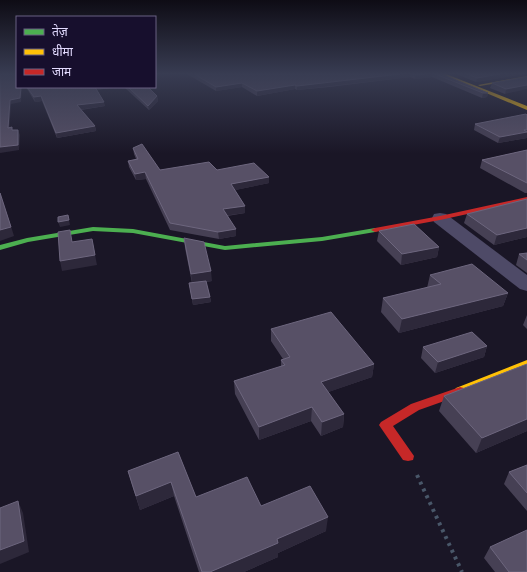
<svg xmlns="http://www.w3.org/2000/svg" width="527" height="572" viewBox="0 0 527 572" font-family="Montserrat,'Noto Sans Devanagari',sans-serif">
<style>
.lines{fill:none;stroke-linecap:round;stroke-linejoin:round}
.path{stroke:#495769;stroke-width:4;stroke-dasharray:3 4.5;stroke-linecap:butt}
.street{fill:#4e4a67;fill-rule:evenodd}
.fast{fill:#4caf50;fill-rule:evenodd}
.slow{fill:#ffc107;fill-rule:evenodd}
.jam{fill:#c62828;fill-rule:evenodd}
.wall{fill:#464054}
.shaded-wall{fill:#2d283a}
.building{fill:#575066;stroke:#6d667e}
</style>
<rect width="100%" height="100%" fill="#1a1626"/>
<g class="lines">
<path class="path" d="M417 475 462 572"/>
<path class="street" d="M440 213 446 214 527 275V291L520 289 434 222 432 218 434 214Z"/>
<path class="fast" d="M93 227 133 229 225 246 322 237 375 228 379 230 375 232 322 241 225 250 133 233 93 231 28 242 0 250V245L27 238Z"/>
<path class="slow" d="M441 74H446L527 106V110Z
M527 76V78L480 86 478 85Z
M527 360V368L460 395 456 394 454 391 456 388Z"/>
<path class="jam" d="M527 197V201L440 220 375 232 371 230 375 228 440 216Z
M460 387 464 388 466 391 464 394 419 410 393 426 414 456 413 460 408 461 403 460 381 428 379 425 381 422 411 404Z"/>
</g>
<path class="wall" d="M187 74H441L488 93 487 97 482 98 432 77 415 79 410 77 329 87 297 90 295 89 257 96 242 87 216 91Z
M456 74H523L476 82Z
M527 77 505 94 490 88 492 83Z
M26 87H116L97 90 105 106 81 110 95 126 96 131 57 138 42 101 35 102Z
M124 87H148L157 96 158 101 149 110Z
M527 115V138L498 143 474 130 475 124Z
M133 148 160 170H217L269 177V183L235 190 245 206V213L227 216 236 229V236L219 239 170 230 146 179 136 180 129 167 128 161 136 159 134 154Z
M527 150V193H525L480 168 482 160Z
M527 199V237L494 245 464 223 467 214Z
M379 231 439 247 437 257 401 265 377 241Z
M184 238 212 281 206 282 210 297 211 302 193 305 189 283H192L185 248Z
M527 253V273L516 265 519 254Z
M430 275 508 293 503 306 399 333 381 312 383 298 427 288Z
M527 315V329L523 325Z
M271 329 374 364 372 377 328 392 344 414 343 427 321 436 311 421 259 440 235 394 234 381 281 367V360L283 359 271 341Z
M487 346 484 357 435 373 421 358 423 347Z
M527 364V431L476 453 439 411 444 396Z
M178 452 196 497 261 506 326 531 278 553V557L244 572H199L174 496 140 510 132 485 128 471Z
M527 465V511L504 484 509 472Z
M490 547 527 572H495L484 558Z"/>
<path class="shaded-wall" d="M400 74H410V77L297 90V86Z
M425 74H432V77L415 79 416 75Z
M500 74H523L476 82 477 78Z
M242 83V87L216 91V87Z
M295 85V89L257 96V91Z
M527 85V89L505 94 506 89Z
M21 87H22L21 102 11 104 9 133 8 128 10 100Z
M94 87H116L95 90Z
M483 93H488L487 97 482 98Z
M41 96 42 101 35 102 34 97Z
M157 96 158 101 149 110 148 106Z
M104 102 105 106 78 110 77 105Z
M95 126 96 131 57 138 56 133Z
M18 130 20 135 19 150 0 153V147Z
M524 130H527V138L498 143 500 137Z
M145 172 146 179 136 180 135 174Z
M269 177V183L231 191V184Z
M1 194 14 236 0 241V230Z
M245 206V213L223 216V209Z
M68 215 70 225 60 227 58 222Z
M527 228V237L494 245 497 235Z
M236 229V236L219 239 218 232Z
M92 239 97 265 62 271 60 261Z
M439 247 437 257 401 265 402 254Z
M211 271 212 281 192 284 191 274Z
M508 293 503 306 399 333 402 319Z
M210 297 211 302 193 305 192 299Z
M487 346 484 357 435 373 438 362Z
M374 364 372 377 320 395 321 382Z
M312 407 311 421 259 440V427Z
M344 414 343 427 321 436 322 422Z
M527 419V431L476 453 482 438Z
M171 482 174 496 140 510 136 496Z
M18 501 23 513 29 552 0 564V550Z
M328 517 326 531 278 553V557L244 572H210L277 539Z"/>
<path class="building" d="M0 74H17V87H21L20 98 10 100 8 128 12 127V130H18V145L0 147Z
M194 74H400L297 86 295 85 257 91 242 83 216 87Z
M413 74H425L416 75Z
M435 74H441L488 93H483Z
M467 74H500L477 78Z
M527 77V85L506 89 492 83Z
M27 87H95L104 102 77 105 95 126 56 133 41 96 34 97Z
M128 87H148L157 96 148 106Z
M526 114 527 115V130H524L527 132 500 137 475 124Z
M142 144 160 170 209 162 217 170 254 163 269 177 231 184 245 206 223 209 236 229 218 232 170 223 145 172 135 174 128 161 138 159 133 148Z
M527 150V183L482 160Z
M0 193 11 227 0 230Z
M527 199V228L497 235 467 214Z
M68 215 69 220 58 222V217Z
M414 224 439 247 402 254 379 231Z
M70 230 72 242 92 239 95 255 60 261 58 232Z
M184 238 204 242 211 271 191 274Z
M527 253V260L519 254Z
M472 264 508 293 402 319 383 298 441 284 430 275Z
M206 281 210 297 192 299 189 283Z
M331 312 374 364 321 382 344 414 322 422 312 407 259 427 234 381 285 365 281 360 290 357 271 329Z
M472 332 487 346 438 362 423 347Z
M527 364V419L482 438 444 396Z
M178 452 196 497 247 477 261 506 310 486 328 517 277 539 278 543 210 572H202L171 482 136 496 128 471Z
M527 465V493L509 472Z
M18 501 24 541 0 550V508Z
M527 530V572H509L490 547Z"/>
<linearGradient id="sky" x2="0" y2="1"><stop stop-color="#0e0c15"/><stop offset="0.48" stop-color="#383c52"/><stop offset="1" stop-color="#383c52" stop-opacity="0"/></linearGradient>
<rect width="527" height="154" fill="url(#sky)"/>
<rect x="16" y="16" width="140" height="72" fill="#170f2d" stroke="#696181"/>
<rect x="24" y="29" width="20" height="6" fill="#4caf50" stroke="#696181"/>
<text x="52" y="36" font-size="12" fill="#e3dbff">तेज़</text>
<rect x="24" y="49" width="20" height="6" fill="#ffc107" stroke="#696181"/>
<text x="52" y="56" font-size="12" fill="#e3dbff">धीमा</text>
<rect x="24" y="69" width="20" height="6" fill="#c62828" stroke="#696181"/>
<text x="52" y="76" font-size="12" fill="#e3dbff">जाम</text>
</svg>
